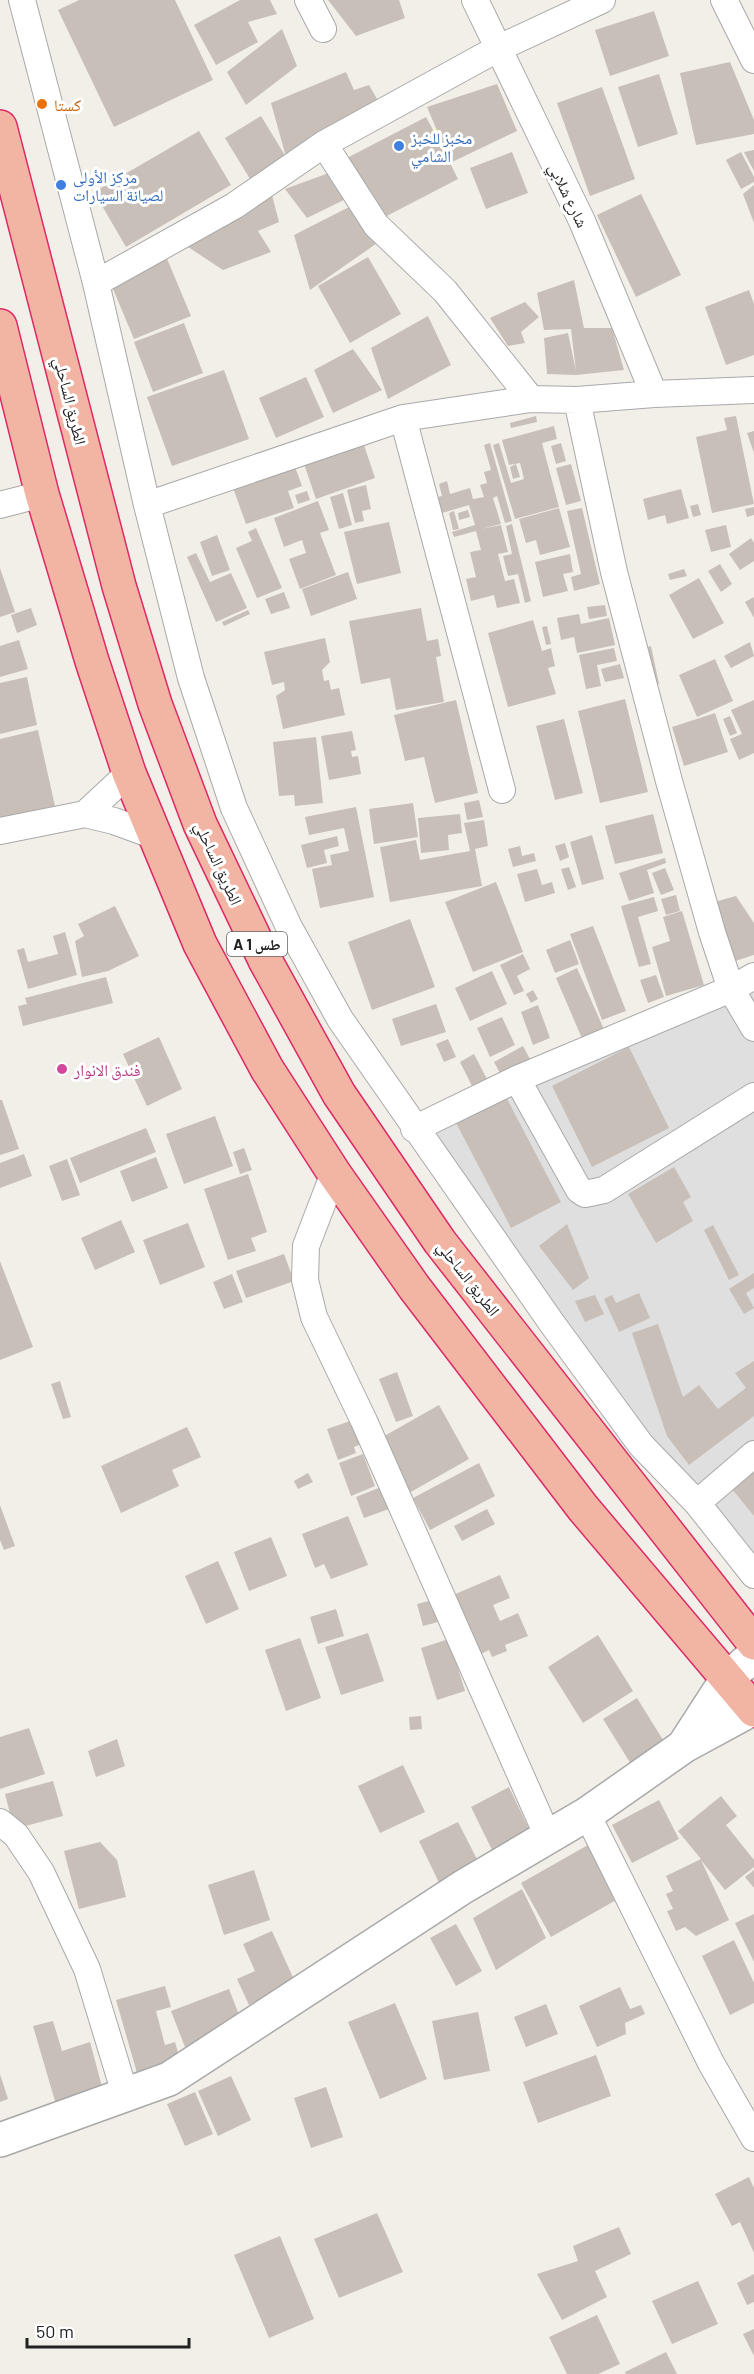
<svg xmlns="http://www.w3.org/2000/svg" width="754" height="2374" viewBox="0 0 754 2374" font-family="Barlow,'Noto Naskh Arabic',sans-serif">
<style>
.residential{fill:#e0dfdf}
.building{fill:#c7bfb8}
.lines{fill:none;stroke-linecap:round;stroke-linejoin:round}
.minor-casing{stroke:#a9a9a9;stroke-width:28}
.tertiary-casing{stroke:#a9a9a9;stroke-width:36}
.trunk-casing{stroke:#dc2a67;stroke-width:36}
.minor{stroke:#fff;stroke-width:26}
.tertiary{stroke:#fff;stroke-width:33}
.trunk{stroke:#f2b4a3;stroke-width:33}
.food-dot{fill:#e8710a;stroke:#fff;stroke-width:2}
.shop-dot{fill:#3f7fe0;stroke:#fff;stroke-width:2}
.hotel-dot{fill:#d1479c;stroke:#fff;stroke-width:2}
.labels{text-anchor:middle;dominant-baseline:central;stroke-width:6;stroke-linejoin:round;paint-order:stroke}
.shield{fill:#fff;stroke:#646464;stroke-width:1.5}
.shield-label{font-size:15px;font-weight:bold;fill:#222}
.food-label{font-size:16px;fill:#c56008;stroke:#fff;text-anchor:start}
.shop-label{font-size:16px;fill:#366cbe;stroke:#fff;text-anchor:start}
.street-label{font-size:16px;fill:#222;stroke:#fff}
.hotel-label{font-size:16px;fill:#b23c85;stroke:#fff;text-anchor:start}
</style>
<rect width="100%" height="100%" fill="#f2efe9"/>
<path class="residential" d="M754 973V1578L414 1129Z"/>
<path class="building" d="M79 0H175L213 80 114 127 58 10Z
M240 0H270L277 14 248 22 258 42 216 65 194 25Z
M328 0H399L405 18 356 36Z
M654 11 669 56 610 76 595 30Z
M282 29 297 66 246 105 227 72Z
M730 62 754 120V134L696 145 680 73Z
M346 72 354 90 369 85 380 104 286 157 271 103Z
M659 74 678 134 638 147 618 87Z
M497 84 517 131 450 163 458 179 377 221 345 159 426 117 449 159 427 107Z
M602 87 635 179 590 196 557 103Z
M261 116 286 157 250 179 225 138Z
M199 131 231 185 126 247 94 192Z
M754 150V171L744 152Z
M512 152 528 193 486 209 470 168Z
M741 152 754 177V182L741 189 726 160Z
M337 170 348 198 307 218 285 189Z
M754 185V223L743 194Z
M271 191 279 222 258 231 271 252 223 270 185 245Z
M641 194 681 275 636 297 597 215Z
M353 205 383 239 310 290 294 235Z
M165 254 191 316 134 339 108 277Z
M368 257 401 314 350 343 318 286Z
M574 280 584 328H612L624 370 576 375 547 374 544 338 568 333 576 371 571 329 544 330 537 293Z
M749 290 754 304V355L726 365 705 307Z
M525 302 539 317 521 332 525 343 508 346 490 318Z
M428 316 451 365 388 399 371 348Z
M184 323 203 373 153 392 134 342Z
M353 349 382 390 333 413 314 370Z
M224 370 249 439 172 466 147 397Z
M306 377 324 417 276 438 259 398Z
M536 416 537 422 511 428 510 423Z
M736 416 754 504 712 513 696 437 727 430 724 418Z
M554 426 557 439 542 443 559 507 515 519 493 445 499 443 511 483 524 479 520 463 509 465 502 440Z
M754 431V453L747 433Z
M362 439 375 478 316 499 303 461Z
M490 443 512 521 505 523 497 496 493 498 501 524 481 529 501 525 508 552 498 554 505 581 514 579 520 603 497 608 494 595 471 601 466 579 476 577 470 552 481 550 476 531 454 537 452 532 475 525 469 505 442 513 438 497 442 496 439 484 447 481 450 494 470 488 473 499 484 497 480 485 487 483 484 472 491 470 484 445Z
M561 443 566 461 556 464 551 446Z
M294 464 302 486 288 491 294 508 246 524 232 485Z
M516 464 520 477 513 479 510 467Z
M571 464 581 501 566 505 556 468Z
M366 485 371 509 362 511 364 521 355 523 347 490Z
M681 489 689 518 667 524 665 515 648 520 643 499Z
M307 491 310 500 298 504 295 495Z
M343 493 352 525 339 529 330 497Z
M318 501 329 530 320 533 336 575 300 589 289 559 306 553 302 540 284 547 274 518Z
M698 504 701 515 693 517 690 506Z
M754 507V515L747 517 745 509Z
M559 508 570 547 540 555 536 540 526 543 519 519Z
M582 508 600 584 574 591 571 577 581 574 567 511Z
M468 510 470 517 459 520 458 513Z
M454 511 459 529 453 530 449 513Z
M389 522 401 573 357 584 344 532Z
M512 524 531 601 525 603 518 574 508 576 503 556 512 554 506 526Z
M726 525 731 547 711 552 705 530Z
M256 528 282 588 257 598 236 548 252 541 248 532Z
M217 535 230 570 212 576 200 542Z
M751 538 754 543V561L740 570 729 554Z
M196 553 210 582 231 573 247 608 216 622 187 557Z
M570 554 573 572 563 574 568 591 543 597 535 562Z
M720 564 732 584 721 592 708 571Z
M0 568 15 612 0 617Z
M684 569 687 576 670 580 668 574Z
M348 572 357 599 311 616 302 589Z
M699 578 724 623 693 639 669 595Z
M284 592 290 608 271 614 265 599Z
M754 597V618L745 602Z
M605 605 607 616 589 619 587 607Z
M31 608 37 625 17 633 11 615Z
M421 608 427 641 438 639 441 656 436 657 444 702 396 710 390 678 361 684 349 621Z
M248 610 250 614 224 626 222 622Z
M579 614 581 624 609 618 615 645 577 653 574 637 561 640 557 618Z
M533 620 542 651 551 648 555 666 548 668 556 694 508 707 488 633Z
M547 626 551 644 546 645 542 627Z
M325 638 330 662 322 670 324 681 329 680 331 690 339 688 345 715 283 729 276 696 285 690 284 682 272 685 264 652Z
M19 640 28 669 0 677V646Z
M750 642 754 656 731 668 724 656Z
M651 646 659 684 652 685 644 648Z
M614 648 617 661 597 665 601 686 586 689 579 655Z
M715 659 733 701 697 717 679 675Z
M620 664 624 678 605 682 601 669Z
M27 677 37 725 0 734V683Z
M625 699 648 792 600 803 578 711Z
M456 700 478 793 435 803 424 757 405 761 394 715Z
M754 700V753L739 760 730 739 742 734 731 710Z
M715 713 728 752 684 766 672 727Z
M730 716 737 733 730 736 723 719Z
M564 719 583 793 555 800 536 726Z
M38 730 55 806 0 818V739Z
M352 731 356 750 351 751 352 757 358 756 361 774 329 780 321 736Z
M316 737 323 803 295 806 294 795 279 796 273 742Z
M479 800 483 817 467 820 464 803Z
M413 803 418 837 374 844 369 809Z
M356 807 374 897 320 908 312 869 332 865 330 855 349 851 344 828 309 835 305 817Z
M460 814 462 833 448 835 449 850 421 853 418 818Z
M653 814 663 853 615 864 605 826Z
M484 820 488 846 475 849 482 886 390 902 380 847 416 840 420 860 470 851 464 823Z
M592 835 604 879 582 885 570 842Z
M337 836 339 846 324 850 327 863 307 868 301 845Z
M565 843 569 857 560 861 555 846Z
M520 846 522 856 534 853 536 861 513 867 508 849Z
M665 858 666 863 647 870 654 893 629 901 619 873Z
M569 867 576 887 568 890 561 869Z
M665 868 674 890 661 895 652 873Z
M537 869 542 885 552 882 555 893 525 902 517 874Z
M496 882 523 952 473 972 445 902Z
M676 895 680 911 666 915 661 899Z
M736 896 754 923V955L729 963 711 903Z
M654 897 658 911 638 917 651 964 639 967 621 906Z
M115 906 139 956 108 971 82 977 75 941 84 936 78 924Z
M682 911 704 985 666 996 652 947 670 941 663 917Z
M410 919 435 987 372 1010 348 942Z
M593 926 626 1011 602 1020 570 934Z
M65 932 77 975 28 989 17 950 24 948 28 962 58 954 53 936Z
M570 940 579 964 555 973 546 950Z
M523 954 530 969 517 976 524 991 514 995 500 965Z
M577 968 606 1034 584 1043 556 978Z
M492 971 507 1004 470 1021 455 988Z
M656 975 664 997 648 1003 640 980Z
M106 977 113 1003 23 1026 18 1006 27 1004 25 998Z
M533 990 538 999 531 1003 526 994Z
M436 1004 446 1032 401 1046 392 1019Z
M538 1005 550 1038 533 1045 521 1012Z
M502 1017 515 1045 490 1057 477 1028Z
M159 1037 182 1089 147 1106 123 1054Z
M448 1039 456 1057 444 1062 436 1044Z
M523 1046 530 1059 501 1075 494 1062Z
M629 1047 669 1128 592 1167 552 1086Z
M474 1054 487 1079 472 1086 460 1062Z
M505 1095 561 1202 511 1228 455 1121Z
M0 1100H2L19 1149 0 1155Z
M215 1116 233 1166 184 1184 166 1134Z
M146 1128 156 1152 80 1183 70 1158Z
M244 1148 252 1170 240 1174 233 1152Z
M24 1154 32 1176 0 1188V1163Z
M156 1157 168 1188 132 1202 120 1171Z
M67 1159 80 1195 62 1201 49 1166Z
M674 1167 691 1197 683 1202 693 1221 656 1243 628 1194Z
M248 1174 267 1232 251 1238 256 1251 228 1260 204 1189Z
M121 1220 135 1252 95 1270 81 1238Z
M188 1223 205 1267 160 1285 143 1240Z
M567 1224 589 1278 573 1290 539 1246Z
M713 1225 739 1275 729 1280 704 1230Z
M284 1254 294 1281 246 1298 236 1271Z
M0 1261 33 1347 0 1360Z
M754 1273V1288L746 1293 754 1308 744 1314 729 1289Z
M232 1274 243 1302 224 1309 213 1282Z
M639 1293 650 1318 619 1332 604 1299 612 1295 616 1303Z
M595 1295 604 1314 585 1322 575 1301Z
M658 1324 683 1397 699 1385 718 1409 746 1388 735 1373 754 1361V1416L689 1465 667 1436 632 1333Z
M397 1372 413 1416 396 1422 379 1379Z
M60 1381 71 1417 63 1419 51 1384Z
M439 1405 469 1459 409 1493 379 1439Z
M356 1419 364 1443 354 1447 356 1453 338 1460 327 1429Z
M187 1427 201 1457 172 1470 179 1486 121 1513 101 1466Z
M363 1454 375 1486 351 1496 339 1463Z
M479 1463 495 1496 430 1530 413 1498Z
M754 1470V1516L732 1489Z
M308 1473 313 1482 298 1489 294 1481Z
M381 1487 389 1509 364 1518 356 1497Z
M0 1505 15 1546 4 1550 0 1540Z
M487 1509 495 1524 462 1541 454 1526Z
M348 1516 368 1565 331 1579 324 1564 315 1568 302 1534Z
M271 1537 287 1576 249 1591 234 1552Z
M218 1561 239 1609 206 1624 185 1576Z
M500 1575 510 1598 493 1605 500 1621 518 1613 528 1636 505 1645 507 1651 492 1657 489 1650 479 1655 453 1595Z
M432 1600 438 1622 423 1626 417 1604Z
M336 1609 344 1636 318 1644 310 1617Z
M368 1633 384 1681 341 1695 325 1647Z
M598 1635 633 1691 583 1723 548 1667Z
M300 1638 321 1698 286 1711 265 1650Z
M449 1639 465 1691 437 1700 421 1648Z
M637 1698 668 1748 634 1769 603 1719Z
M421 1716 422 1729 410 1730 409 1717Z
M29 1728 45 1774 0 1789V1737Z
M117 1739 125 1766 96 1777 88 1751Z
M403 1765 425 1812 380 1833 358 1786Z
M53 1781 63 1816 14 1829 5 1794Z
M509 1787 530 1831 492 1850 471 1807Z
M721 1796 737 1816 726 1825 754 1860V1867L725 1890 701 1860 729 1920 696 1936 685 1927 676 1931 667 1911 673 1909 666 1894 673 1891 666 1876 701 1859 678 1831Z
M659 1800 679 1839 632 1863 612 1825Z
M458 1822 482 1869 442 1889 419 1841Z
M100 1842 117 1860 126 1897 79 1909 64 1851Z
M588 1845 618 1899 551 1937 521 1883Z
M254 1870 270 1920 224 1935 208 1885Z
M754 1870V1888L745 1877Z
M522 1889 546 1938 496 1970 473 1918Z
M754 1914V1962L735 1923Z
M456 1924 482 1971 456 1986 430 1938Z
M272 1931 296 1984 249 2005 237 1979 255 1971 243 1944Z
M734 1940 754 1983V2003L730 2015 702 1956Z
M165 1986 171 2007 156 2011 165 2045 175 2042 181 2063 139 2080 116 2000Z
M620 1987 630 2009 641 2005 645 2014 625 2023 626 2034 597 2047 579 2006Z
M229 1989 243 2025 185 2047 171 2011Z
M395 2003 427 2079 380 2099 348 2022Z
M546 2004 558 2034 526 2047 514 2017Z
M478 2012 490 2071 444 2080 432 2021Z
M53 2021 62 2051 90 2042 104 2094 57 2108 33 2026Z
M596 2055 611 2096 538 2123 523 2082Z
M0 2074 8 2099 0 2102Z
M231 2076 251 2120 218 2136 198 2091Z
M326 2087 343 2137 311 2148 294 2098Z
M195 2092 213 2134 185 2146 167 2104Z
M749 2177 754 2188V2253L740 2222 732 2226 715 2194Z
M377 2213 403 2272 339 2298 314 2239Z
M619 2227 631 2254 595 2271 607 2297 562 2320 537 2274 578 2261 573 2246Z
M280 2236 314 2319 269 2338 234 2255Z
M754 2274V2302L747 2305 737 2283Z
M698 2281 718 2324 672 2344 652 2301Z
M597 2315 620 2364 598 2374H567L549 2337Z
M754 2329V2356L743 2334Z
M666 2352 677 2374H626L625 2372Z"/>
<g class="lines">
<g class="minor-casing">
<path id="minor" d="M22 0 96 283 147 505 191 678 234 808 289 927 340 1019 551 1322 641 1445 697 1503 754 1575
M308 0 323 29
M475 0 582 221 654 394
M724 0 754 60
M324 144 376 225 445 291 531 399
M96 283 234 206 324 144 497 49 602 0
M577 400 614 572 669 781 712 932 731 989 754 1028
M403 418 502 790
M0 505 42 494
M147 505 403 418 531 399 577 400 654 394 754 390
M85 814 129 773
M0 831 85 814 114 821 155 836
M517 1079 579 1190 585 1194 604 1190 754 1096
M414 1129 517 1079 731 989 754 976
M334 1173 306 1246 305 1280 314 1317 364 1421 548 1837
M697 1503 754 1454
M587 1814 711 2063 754 2138
M0 1822 16 1835 41 1872 87 1969 126 2097"/>
</g>
<g class="tertiary-casing">
<path id="tertiary" d="M685 1744 727 1679 754 1655
M0 2140 169 2079 463 1887 587 1814 684 1746 754 1708"/>
</g>
<g class="trunk-casing">
<path id="trunk" d="M0 127 119 586 155 704 200 824 265 960 339 1094 440 1242 754 1643
M0 326 42 494 92 661 129 773 200 944 267 1069 334 1173 414 1287 583 1508 754 1710"/>
</g>
<use href="#minor" class="minor"/>
<use href="#tertiary" class="tertiary"/>
<use href="#trunk" class="trunk"/>
</g>
<circle class="food-dot" cx="42" cy="104" r="6"/>
<g class="shop-dot">
<circle cx="399" cy="146" r="6"/>
<circle cx="61" cy="185" r="6"/>
</g>
<circle class="hotel-dot" cx="62" cy="1069" r="6"/>
<g class="labels">
<rect class="shield" x="227" y="932" width="60" height="24" rx="4.5"/>
<g class="shield-label">
<text x="257" y="944">A 1 طس</text>
</g>
<g class="food-label">
<text x="54" y="104">كستا</text>
</g>
<g class="shop-label">
<text x="411" y="137">مخبز للخبز<tspan x="411" dy="18">الشامي</tspan></text>
<text x="73" y="176">مركز الأولى<tspan x="73" dy="18">لصيانة السيارات</tspan></text>
</g>
<g class="street-label">
<text transform="translate(569 195) rotate(64)">شارع شلابي</text>
<text transform="translate(71 401) rotate(76)">الطريق الساحلي</text>
<text transform="translate(219 863) rotate(65)">الطريق الساحلي</text>
<text transform="translate(469 1278) rotate(52)">الطريق الساحلي</text>
</g>
<g class="hotel-label">
<text x="74" y="1069">فندق الانوار</text>
</g>
</g>
<path d="M27 2338v9h162v-9" fill="none" stroke="#222222" stroke-width="3"/>
<text x="36" y="2338" font-size="18" fill="#222222" stroke="#ffffff" stroke-width="4.5" paint-order="stroke">50 m</text>
</svg>
